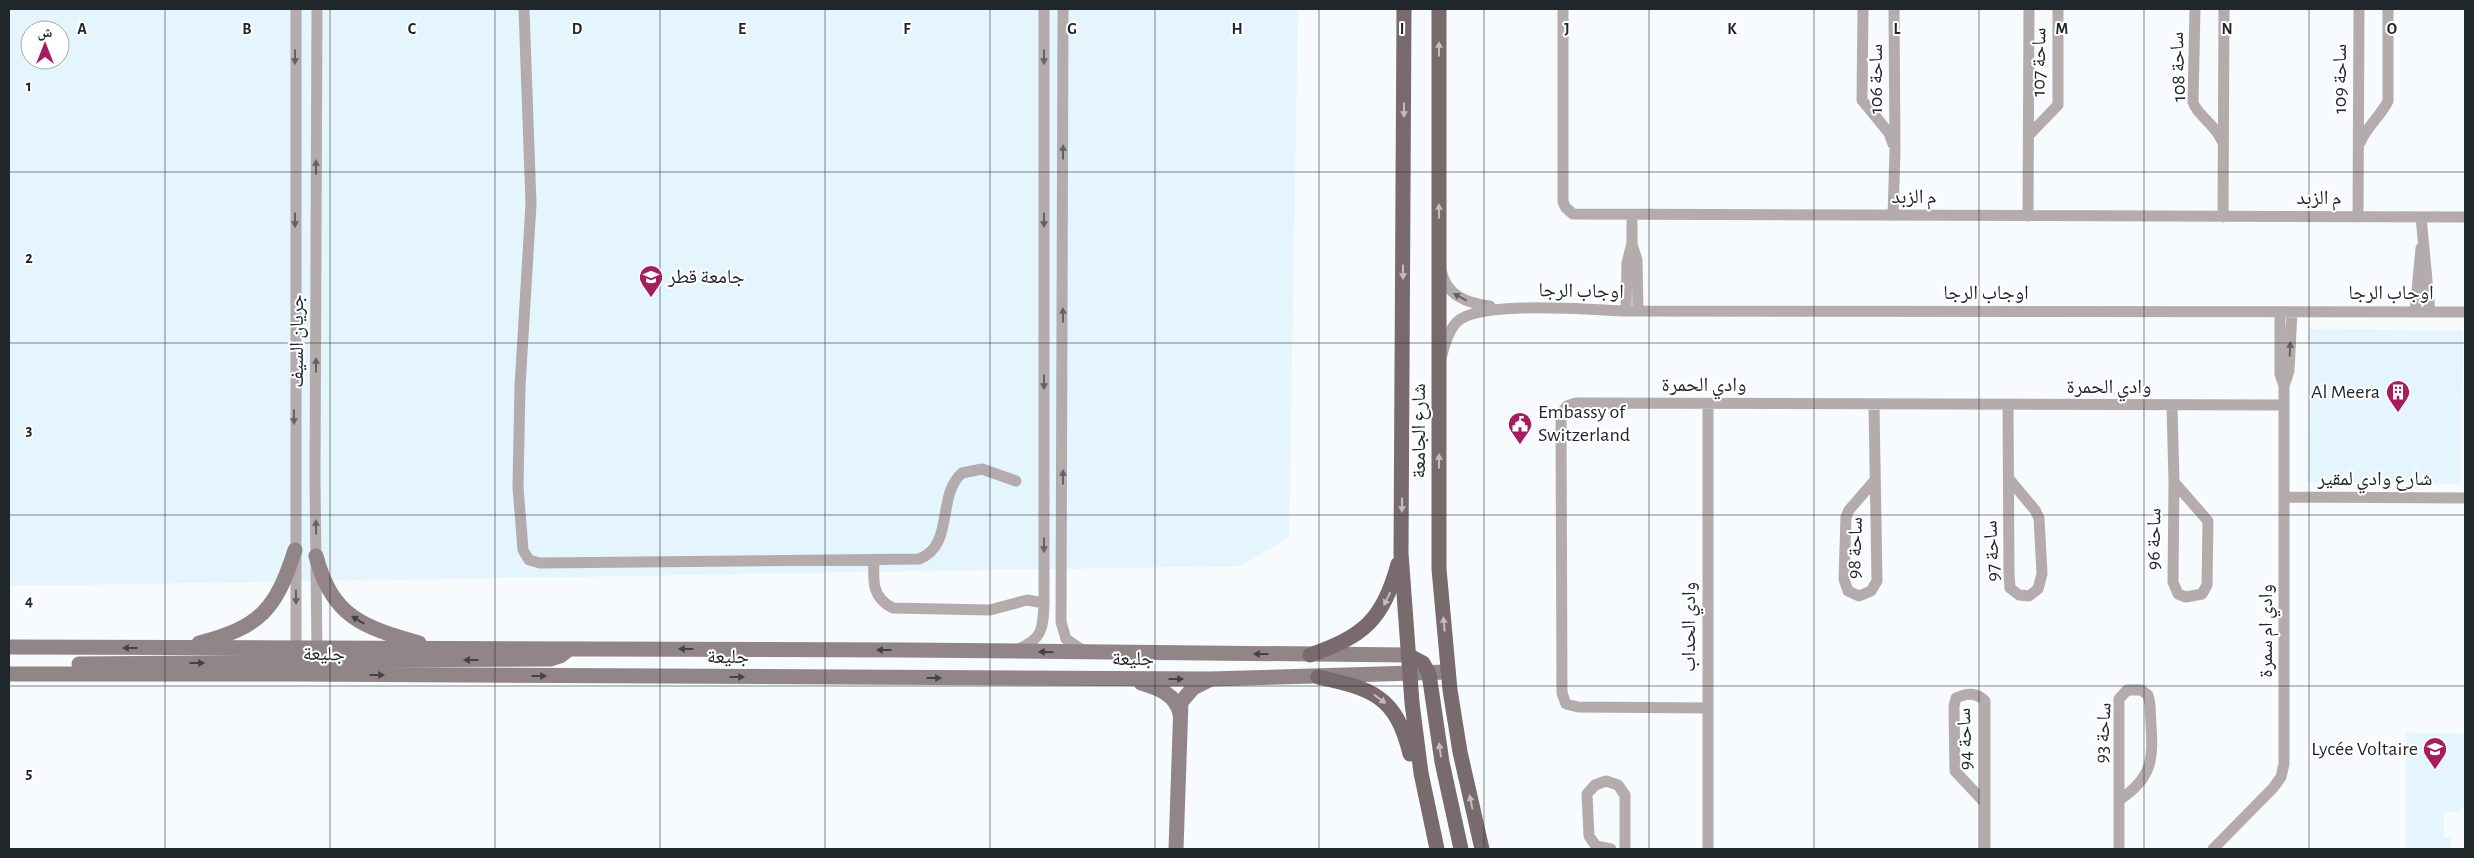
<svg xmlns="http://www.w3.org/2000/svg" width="2474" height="858" viewBox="0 0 2474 858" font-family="'Alegreya Sans','Noto Naskh Arabic',sans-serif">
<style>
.built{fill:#e5f5fd;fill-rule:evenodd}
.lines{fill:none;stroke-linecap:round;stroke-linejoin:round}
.street{stroke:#b4abad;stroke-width:11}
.secondary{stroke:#918588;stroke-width:15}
.primary{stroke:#796a6e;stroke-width:15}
.oneway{fill:#c3bcbe}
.oneway2{fill:#636265}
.oneway3{fill:#424346}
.grid{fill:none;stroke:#20272a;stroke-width:1;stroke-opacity:0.55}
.labels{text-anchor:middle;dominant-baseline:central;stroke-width:4;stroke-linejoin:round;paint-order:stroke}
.street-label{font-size:20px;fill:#20272a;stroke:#fff}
.poi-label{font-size:20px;fill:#20272a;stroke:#fff;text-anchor:start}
.grid-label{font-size:16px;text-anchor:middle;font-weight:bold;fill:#20272a;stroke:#fff;stroke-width:4;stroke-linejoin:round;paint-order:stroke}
</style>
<rect width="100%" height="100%" fill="#f7fbfd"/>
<path class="built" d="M9 9H1298L1289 537 1241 566 9 586ZM30 30H60V60H30Z
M2309 329 2463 331 2461 484 2307 482Z
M2406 733 2465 734V807H2461V812H2444V838H2451V848L2406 849Z"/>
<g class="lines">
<path class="street" d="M296 9V654
M317 9 315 479 317 654
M524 9 531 204 520 386 518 487 523 550 529 560 540 563 919 559C955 545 936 496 962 473L982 469 1016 481
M1063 9 1061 622 1066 639 1084 651
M1563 9V202L1566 208 1573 214 2465 217
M1863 9 1862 100 1889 133 1893 144
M2195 9 2193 102C2196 114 2216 125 2222 141
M2030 134 2058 105V9
M2360 143C2367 126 2380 117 2388 101V9
M1893 215 1895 150 1894 9
M2028 216 2029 9
M2223 217 2224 9
M2358 217 2359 9
M2421 217 2430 312
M1632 244 1637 260 1638 311
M1441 270C1446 296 1467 303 1490 306
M1626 311 1627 263 1632 243V216
M2280 312V374L2284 386
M2415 312 2421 248
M1442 355C1445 343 1449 329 1458 321 1482 300 1592 310 1626 311L2465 312
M1874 405 1877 581 1871 591 1859 596 1848 591 1844 579 1846 517 1849 510 1875 480
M2008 405 2009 574 2010 588 2019 595 2029 596 2038 589 2042 574 2039 518 2035 510 2009 479
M2172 406 2174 482 2173 582 2178 594 2186 597 2202 594 2207 585 2208 521 2174 482
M2284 497 2465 498
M874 561C873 581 872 598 893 608L990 610 1027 600 1044 603
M1018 649C1043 639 1043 628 1044 603V9
M1708 708 1578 707 1566 704 1562 693 1561 413 1567 406 1576 403 2284 405
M1985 803 1955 771 1954 706 1956 698C1967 693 1976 692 1985 701V849
M1611 849 1596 846 1589 836 1587 794 1595 785 1606 781 1618 785 1625 795V849
M1708 849V404
M2119 849V699L2127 690H2141L2148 695 2150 704C2151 748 2161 773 2119 800
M2213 849 2273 788 2281 777 2284 764V386L2289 371 2292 312"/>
<path class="secondary" d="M316 556C332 617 363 627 419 643
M199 643C261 627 276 609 295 550
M9 647 907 650 1408 655
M79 664 300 662 312 656 317 649
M304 666 317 660 551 659 560 656 569 649
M9 674H296L1210 679 1448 672
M1141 683C1158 688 1176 694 1180 714
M1176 849 1181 702 1193 688 1209 680"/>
<path class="primary" d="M1404 9 1401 553 1412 703 1421 773 1437 849
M1439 9V569L1450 690 1460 752 1482 849
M1310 655C1364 636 1383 620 1398 564
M1408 655 1423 663 1429 674 1442 762 1461 849
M1318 677C1373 689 1396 696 1410 754"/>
</g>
<defs><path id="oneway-solid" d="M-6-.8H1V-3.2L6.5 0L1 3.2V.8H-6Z" transform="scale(1.25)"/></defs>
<g class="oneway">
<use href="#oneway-solid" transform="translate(1439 49) rotate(-90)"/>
<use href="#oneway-solid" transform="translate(1404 110) rotate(90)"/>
<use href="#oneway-solid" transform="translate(1439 211) rotate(-90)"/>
<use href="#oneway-solid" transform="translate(1403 272) rotate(90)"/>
<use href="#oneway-solid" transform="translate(1439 461) rotate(-90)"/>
<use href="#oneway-solid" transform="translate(1402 505) rotate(90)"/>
<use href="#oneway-solid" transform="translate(1387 599) rotate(116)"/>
<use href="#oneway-solid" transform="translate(1444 624) rotate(-95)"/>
<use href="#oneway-solid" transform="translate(1380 699) rotate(36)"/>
<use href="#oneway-solid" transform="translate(1440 750) rotate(-98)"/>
<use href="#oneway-solid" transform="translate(1471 802) rotate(-102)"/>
</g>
<g class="oneway2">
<use href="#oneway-solid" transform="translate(295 57) rotate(90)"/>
<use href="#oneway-solid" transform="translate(1044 57) rotate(90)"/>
<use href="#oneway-solid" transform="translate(1063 152) rotate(-90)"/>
<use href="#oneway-solid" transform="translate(316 167) rotate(-90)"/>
<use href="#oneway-solid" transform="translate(295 220) rotate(90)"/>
<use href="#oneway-solid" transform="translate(1044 220) rotate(90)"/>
<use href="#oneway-solid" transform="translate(1460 297) rotate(-151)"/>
<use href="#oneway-solid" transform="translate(1063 315) rotate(-90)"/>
<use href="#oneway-solid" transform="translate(2290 349) rotate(-87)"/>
<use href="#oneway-solid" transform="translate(316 365) rotate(-90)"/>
<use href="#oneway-solid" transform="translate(1044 382) rotate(90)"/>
<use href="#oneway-solid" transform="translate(294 417) rotate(90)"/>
<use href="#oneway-solid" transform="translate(1063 477) rotate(-90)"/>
<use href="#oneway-solid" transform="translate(316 527) rotate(-91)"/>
<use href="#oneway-solid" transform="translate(1044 545) rotate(90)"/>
<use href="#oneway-solid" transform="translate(296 597) rotate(89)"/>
</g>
<g class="oneway3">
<use href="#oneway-solid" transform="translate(358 620) rotate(-149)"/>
<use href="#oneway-solid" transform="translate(130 648) rotate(-180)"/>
<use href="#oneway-solid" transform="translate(686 649) rotate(-180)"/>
<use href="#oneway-solid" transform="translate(884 650) rotate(-180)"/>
<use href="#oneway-solid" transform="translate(1046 652) rotate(-179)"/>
<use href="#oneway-solid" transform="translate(1261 654) rotate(-180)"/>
<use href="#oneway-solid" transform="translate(471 660) rotate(180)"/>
<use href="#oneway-solid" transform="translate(197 663)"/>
<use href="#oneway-solid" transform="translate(377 675)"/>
<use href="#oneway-solid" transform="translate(539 676)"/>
<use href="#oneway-solid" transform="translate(737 677)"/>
<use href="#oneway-solid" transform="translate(934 678)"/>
<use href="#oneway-solid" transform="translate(1176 679)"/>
</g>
<path class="grid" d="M165 9V849M330 9V849M495 9V849M660 9V849M825 9V849M990 9V849M1155 9V849M1319 9V849M1484 9V849M1649 9V849M1814 9V849M1979 9V849M2144 9V849M2309 9V849M9 172H2465M9 343H2465M9 515H2465M9 686H2465"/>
<defs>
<g id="university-pin" transform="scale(1.25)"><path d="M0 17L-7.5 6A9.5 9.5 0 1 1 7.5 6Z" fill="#a81b5e" stroke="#fff"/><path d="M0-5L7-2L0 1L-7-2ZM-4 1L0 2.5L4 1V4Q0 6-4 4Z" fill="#fff"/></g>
<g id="building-pin" transform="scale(1.25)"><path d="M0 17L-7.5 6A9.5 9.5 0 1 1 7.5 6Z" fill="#a81b5e" stroke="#fff"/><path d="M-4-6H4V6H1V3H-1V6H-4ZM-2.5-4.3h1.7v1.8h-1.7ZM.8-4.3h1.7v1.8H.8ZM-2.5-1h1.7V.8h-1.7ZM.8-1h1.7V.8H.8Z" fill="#fff"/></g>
<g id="civic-pin" transform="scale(1.25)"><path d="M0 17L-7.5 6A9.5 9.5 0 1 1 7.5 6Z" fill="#a81b5e" stroke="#fff"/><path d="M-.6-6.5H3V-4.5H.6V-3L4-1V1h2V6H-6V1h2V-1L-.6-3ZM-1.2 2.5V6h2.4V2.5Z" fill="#fff"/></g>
<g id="school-pin" transform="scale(1.25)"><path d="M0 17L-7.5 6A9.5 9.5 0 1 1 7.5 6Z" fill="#a81b5e" stroke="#fff"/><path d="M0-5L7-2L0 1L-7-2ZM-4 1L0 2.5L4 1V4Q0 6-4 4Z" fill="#fff"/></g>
</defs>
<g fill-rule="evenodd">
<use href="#university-pin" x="651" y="277"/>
<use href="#building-pin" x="2398" y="392"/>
<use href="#civic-pin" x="1520" y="424"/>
<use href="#school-pin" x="2435" y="749"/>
</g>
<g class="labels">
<g class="street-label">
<text transform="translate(2039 62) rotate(-89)">ساحة 107</text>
<text transform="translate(2178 67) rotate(-92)">ساحة 108</text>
<text transform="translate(1876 79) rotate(-90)">ساحة 106</text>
<text transform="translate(2340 79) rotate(-90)">ساحة 109</text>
<text x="1914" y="197">م الزبد</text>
<text x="2319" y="198">م الزبد</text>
<text transform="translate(1581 291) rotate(1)">اوجاب الرجا</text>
<text x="1986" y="293">اوجاب الرجا</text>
<text x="2391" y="293">اوجاب الرجا</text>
<text transform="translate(297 341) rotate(-90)">جريان السيف</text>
<text x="1704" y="385">وادي الحمرة</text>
<text x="2109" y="387">وادي الحمرة</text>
<text transform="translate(1419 431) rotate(-90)">شارع الجامعة</text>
<text x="2375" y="479">شارع وادي لمقير</text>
<text transform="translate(2154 539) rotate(-89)">ساحة 96</text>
<text transform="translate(1855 548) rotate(-88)">ساحة 98</text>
<text transform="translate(1992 551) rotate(-93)">ساحة 97</text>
<text transform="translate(1689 627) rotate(-90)">وادي الحداب</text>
<text transform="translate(2266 631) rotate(-90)">وادي ام سمرة</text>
<text transform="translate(324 654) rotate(1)">جليعة</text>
<text x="728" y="657">جليعة</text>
<text x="1133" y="659">جليعة</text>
<text transform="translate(2103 733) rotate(-87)">ساحة 93</text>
<text transform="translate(1965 739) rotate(-92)">ساحة 94</text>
</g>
<g class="poi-label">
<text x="668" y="277">جامعة قطر</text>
<text x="2380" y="392" text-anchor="end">Al Meera</text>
<text x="1538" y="412">Embassy of<tspan x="1538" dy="23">Switzerland</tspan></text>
<text x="2418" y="749" text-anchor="end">Lycée Voltaire</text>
</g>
</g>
<g class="grid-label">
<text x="82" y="34">A</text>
<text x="247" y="34">B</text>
<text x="412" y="34">C</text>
<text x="577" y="34">D</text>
<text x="742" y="34">E</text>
<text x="907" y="34">F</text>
<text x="1072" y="34">G</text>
<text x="1237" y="34">H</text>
<text x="1402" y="34">I</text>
<text x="1567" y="34">J</text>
<text x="1732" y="34">K</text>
<text x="1897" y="34">L</text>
<text x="2062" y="34">M</text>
<text x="2227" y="34">N</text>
<text x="2392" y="34">O</text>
<text x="29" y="91">1</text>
<text x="29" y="263">2</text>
<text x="29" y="435">3</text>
<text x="29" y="606">4</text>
<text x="29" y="778">5</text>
</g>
<rect width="2474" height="858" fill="none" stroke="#20272a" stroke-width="20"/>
<g transform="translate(45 45)"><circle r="24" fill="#ffffff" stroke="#a6a9aa"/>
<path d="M0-4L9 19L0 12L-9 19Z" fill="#a81b5e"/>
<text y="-8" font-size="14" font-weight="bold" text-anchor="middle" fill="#20272a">ش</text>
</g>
</svg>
